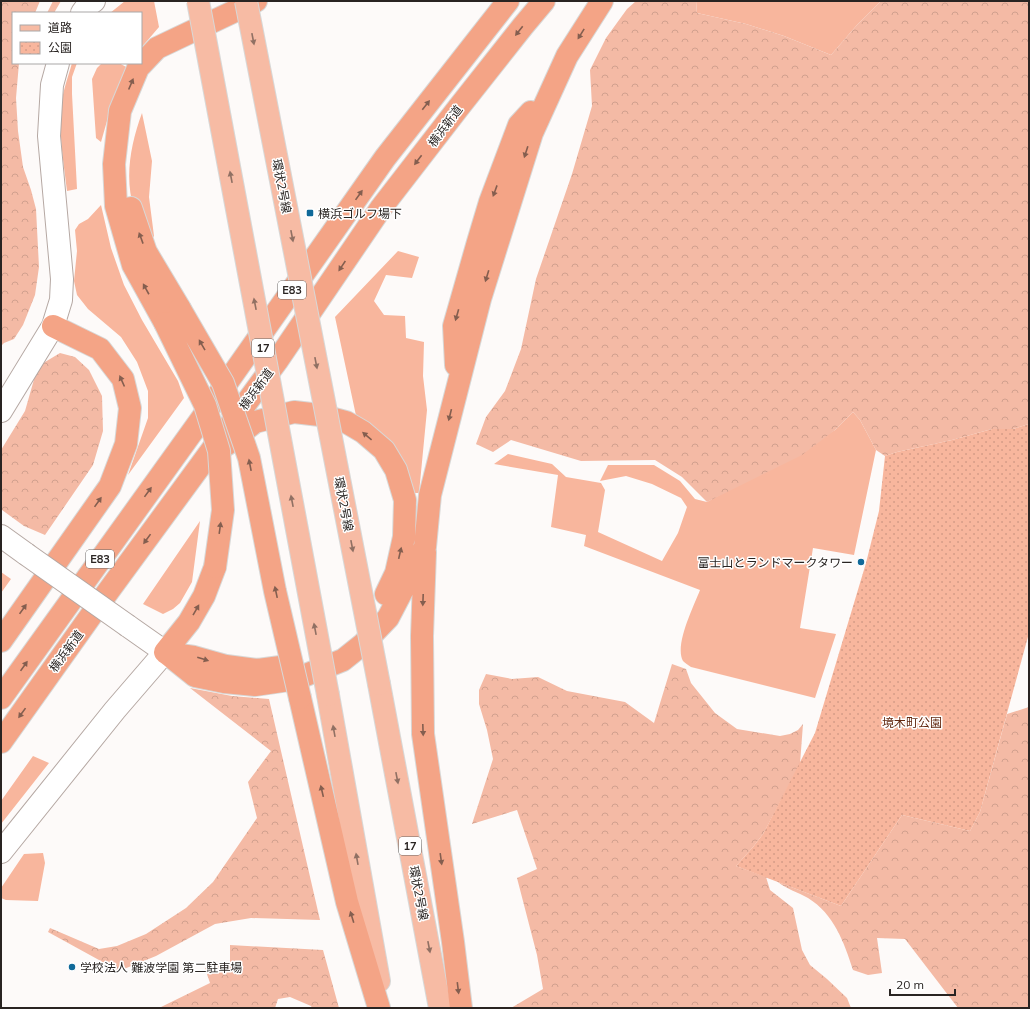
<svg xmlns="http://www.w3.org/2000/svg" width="1030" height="1009" viewBox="0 0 1030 1009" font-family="Mulish,'Noto Sans JP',sans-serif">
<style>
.green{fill:#f8b69d}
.forest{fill:url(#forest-crowns)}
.park{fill:url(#park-dots)}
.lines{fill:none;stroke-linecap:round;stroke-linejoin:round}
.tertiary-casing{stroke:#b5a8a3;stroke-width:24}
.primary-casing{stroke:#d8d8d7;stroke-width:24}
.trunk-casing{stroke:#d8d8d7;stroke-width:24}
.tertiary{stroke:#fff;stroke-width:22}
.primary{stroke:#f7bba4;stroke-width:22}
.trunk{stroke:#f4a486;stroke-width:22}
.tertiary-bridge-casing{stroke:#b5a8a3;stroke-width:24;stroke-linecap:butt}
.primary-bridge-casing{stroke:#d8d8d7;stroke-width:24;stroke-linecap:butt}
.trunk-bridge-casing{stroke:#d8d8d7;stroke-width:24;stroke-linecap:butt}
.tertiary-bridge{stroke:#fff;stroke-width:22}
.primary-bridge{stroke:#f7bba4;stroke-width:22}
.trunk-bridge{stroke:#f4a486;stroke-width:22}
.oneway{fill:#845e4f}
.oneway2{fill:#907063}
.poi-dot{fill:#106999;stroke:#fff;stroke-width:1.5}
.labels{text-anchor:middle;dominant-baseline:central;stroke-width:3;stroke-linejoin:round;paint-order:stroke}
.shield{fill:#fff;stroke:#696664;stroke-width:1}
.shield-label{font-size:11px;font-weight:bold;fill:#292422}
.street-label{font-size:12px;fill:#292422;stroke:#fff}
.poi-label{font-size:12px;fill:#292422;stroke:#fff;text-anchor:start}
.park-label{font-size:12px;fill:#622810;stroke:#fff}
</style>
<defs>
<pattern id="forest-crowns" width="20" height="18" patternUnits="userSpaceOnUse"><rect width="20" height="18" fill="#f4baa5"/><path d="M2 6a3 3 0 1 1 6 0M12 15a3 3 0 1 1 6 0" fill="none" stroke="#d1a08e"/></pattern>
<pattern id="park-dots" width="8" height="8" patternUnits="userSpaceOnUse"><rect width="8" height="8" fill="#f8b69d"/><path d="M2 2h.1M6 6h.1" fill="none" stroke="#d59c87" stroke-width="1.8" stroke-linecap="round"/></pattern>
</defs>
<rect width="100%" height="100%" fill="#fdfaf9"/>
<path class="green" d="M125 1H154L159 27 141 48V13H110Z
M696 1H881L857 25 831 55 784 36 746 24 697 13Z
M72 63H77L72 77V94L77 189 67 191C64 165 59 137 61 111 61 95 68 78 72 63Z
M102 63H119L128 68 113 100 101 142 96 138 92 79 97 68Z
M142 113 152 161 149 197 154 236 149 243C144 231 138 220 134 209 124 177 131 143 142 113Z
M101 205 111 248 124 285 142 320 178 381 184 398 128 475 148 418V391L137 362 121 337 88 309 77 295 74 281 77 251 75 230 79 224 88 219Z
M398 251 419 257 412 278 386 275 374 301 384 315 405 316 406 338 424 342 423 376 427 410 419 493H409L358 425 335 317Z
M853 412 860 420 876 450 854 555 813 548 800 628 836 634 815 698 691 667C688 665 685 663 683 661 674 645 694 606 700 590L584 546 586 535 551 527 558 475 494 464 508 454 552 464 566 477 601 483 605 490 598 532 662 561 678 533 687 507 681 498 652 484 626 476 600 481 608 465H654L680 481 695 499 707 502 835 430Z
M200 521 192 582 180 603 173 609 163 614 143 604Z
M1 572 11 579 1 593Z
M33 756 49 763 1 824V801Z
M43 853 45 863 38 901 6 900 1 898V888L24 854Z"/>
<path class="forest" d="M1 1H40L35 13H13V63H19L16 98 18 131 23 167 31 190 36 209 39 267 35 295 23 325 14 339 4 343 1 346Z
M53 1H61L54 13H47Z
M636 1H696L697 13 746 24 784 36 831 55 857 25 881 1H1029V424L1013 429H992L952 440 897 452 885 456 876 450 860 420 853 412 835 430 802 455 707 502 682 477 655 460 581 461 511 440 493 452 476 444 486 417 505 391 521 349 536 279 572 174 592 106 590 70 606 38 627 9Z
M60 353 75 357 89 370 102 396 103 431 93 465 45 535 24 526 2 510 1 450 25 411 37 369 45 362Z
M672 664 686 669 691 683 715 713 737 729 780 736 790 734 798 730 803 724 800 764 763 834 753 847 736 866 766 877 770 890 793 908 802 950 810 965 827 979 847 998 851 1008H511L543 989 537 955 517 878 537 869 517 810 472 824 493 759 487 730 479 704V690L486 674 512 679 538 677 567 691 625 702 654 723Z
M190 688 232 696 269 699 320 920 251 918 215 924 156 956 119 971 48 932 50 928 99 949 117 946 146 934 186 908 213 882 257 818 248 782 271 751Z
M1029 707V1008H958L905 939 877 938 882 973 868 975 853 970C844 942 834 914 808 898 798 892 786 889 778 882L841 906 902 815 970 831 980 812 1007 714Z
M230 945 323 950 339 1008H312L311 1006 290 997 278 999 275 1008H159L210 983 205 968 230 962Z"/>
<path class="park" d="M1029 424V633L980 812 970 831 902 815 841 906 736 866 753 847 763 834 815 733 866 563 879 511 885 456 897 452 952 440 992 429H1013Z"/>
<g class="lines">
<g class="tertiary-casing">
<path id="tertiary" d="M82 13 87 6 94 1
M1 411 53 326 61 300 62 279 49 136 52 85 58 63
M1 536 26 554
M1 852 115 710 165 652 128 626"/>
</g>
<g class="primary-casing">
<path id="primary" d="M379 684 440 1008
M328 695 379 981"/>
</g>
<g class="trunk-casing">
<path id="trunk" d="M131 208 146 252 180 309
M165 323 133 265 116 206 114 164 120 111 138 68 157 48 256 1
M456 365 454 326 478 242 490 202 519 125 531 112
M226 445 255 422 294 412 320 415 346 422 363 432 384 450 396 470 405 500 404 537 396 573 386 594
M425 552 422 636 423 734 453 942 461 1008
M1 641 110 486 126 444 130 408 123 379 100 349 53 326
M165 652 195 676 224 682 255 685 296 679 343 660 363 644 388 618 425 547 430 495 480 299 532 133 567 56 602 1
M165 652 189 622 204 596 215 567
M166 653 194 657 226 666 258 670 288 666
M1 698 200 421 385 158 508 1
M300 698 347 902 379 1008
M1 742 107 593 277 361 381 208 459 107 523 26 544 1"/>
</g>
<use href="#tertiary" class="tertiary"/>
<use href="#primary" class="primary"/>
<use href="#trunk" class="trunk"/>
<g class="tertiary-bridge-casing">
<path id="tertiary-bridge" d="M26 554 128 626"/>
</g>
<g class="primary-bridge-casing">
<path id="primary-bridge" d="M198 1 328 695
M246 1 379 684"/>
</g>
<g class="trunk-bridge-casing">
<path id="trunk-bridge" d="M180 309 223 383 249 458 275 591 300 698
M165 323 205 405 219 451 223 510 215 567"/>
</g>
<use href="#tertiary-bridge" class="tertiary-bridge"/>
<use href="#primary-bridge" class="primary-bridge"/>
<use href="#trunk-bridge" class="trunk-bridge"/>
</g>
<defs><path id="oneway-solid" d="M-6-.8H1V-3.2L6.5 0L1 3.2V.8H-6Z"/></defs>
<g class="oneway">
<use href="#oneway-solid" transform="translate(519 31) rotate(128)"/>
<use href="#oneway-solid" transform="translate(581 34) rotate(122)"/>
<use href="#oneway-solid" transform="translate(131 84) rotate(-67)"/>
<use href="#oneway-solid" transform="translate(426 105) rotate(-52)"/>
<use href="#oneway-solid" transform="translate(526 152) rotate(108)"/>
<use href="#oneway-solid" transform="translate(418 160) rotate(127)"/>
<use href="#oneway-solid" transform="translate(495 191) rotate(110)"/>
<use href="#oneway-solid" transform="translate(359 195) rotate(-55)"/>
<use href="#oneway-solid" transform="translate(141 238) rotate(-110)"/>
<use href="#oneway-solid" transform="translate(342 266) rotate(124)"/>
<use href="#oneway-solid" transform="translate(487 276) rotate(107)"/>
<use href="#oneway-solid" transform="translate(146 289) rotate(-119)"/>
<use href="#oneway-solid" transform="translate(457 315) rotate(106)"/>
<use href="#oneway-solid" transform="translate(202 345) rotate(-120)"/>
<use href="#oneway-solid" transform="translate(122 381) rotate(-114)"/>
<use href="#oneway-solid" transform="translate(450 415) rotate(104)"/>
<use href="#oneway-solid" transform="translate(367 436) rotate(-140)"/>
<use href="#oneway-solid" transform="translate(250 465) rotate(-101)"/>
<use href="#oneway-solid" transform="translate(148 492) rotate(-54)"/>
<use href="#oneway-solid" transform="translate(98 502) rotate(-55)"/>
<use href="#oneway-solid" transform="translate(220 528) rotate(-82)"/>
<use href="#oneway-solid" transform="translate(147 539) rotate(126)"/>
<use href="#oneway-solid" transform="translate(400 553) rotate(-77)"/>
<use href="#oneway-solid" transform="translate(276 592) rotate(-102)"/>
<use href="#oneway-solid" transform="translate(423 600) rotate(92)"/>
<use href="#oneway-solid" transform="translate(23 609) rotate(-55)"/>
<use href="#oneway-solid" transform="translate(196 610) rotate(-60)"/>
<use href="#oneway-solid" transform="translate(203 659) rotate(17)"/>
<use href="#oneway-solid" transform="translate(24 666) rotate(-55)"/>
<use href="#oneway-solid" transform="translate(22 713) rotate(126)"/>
<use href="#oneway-solid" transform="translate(423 730) rotate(88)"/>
<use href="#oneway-solid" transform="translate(322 791) rotate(-103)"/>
<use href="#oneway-solid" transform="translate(441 859) rotate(82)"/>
<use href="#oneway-solid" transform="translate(352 917) rotate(-107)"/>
<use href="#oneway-solid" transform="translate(458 988) rotate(83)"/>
</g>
<g class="oneway2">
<use href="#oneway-solid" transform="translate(253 39) rotate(79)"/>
<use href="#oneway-solid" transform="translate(231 177) rotate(-101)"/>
<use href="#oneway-solid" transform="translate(292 236) rotate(79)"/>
<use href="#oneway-solid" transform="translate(255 304) rotate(-101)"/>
<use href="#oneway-solid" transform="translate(316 363) rotate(79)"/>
<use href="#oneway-solid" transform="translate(292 501) rotate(-101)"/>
<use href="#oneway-solid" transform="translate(352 546) rotate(79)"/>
<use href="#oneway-solid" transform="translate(315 629) rotate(-101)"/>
<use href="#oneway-solid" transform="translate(334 731) rotate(-100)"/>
<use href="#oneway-solid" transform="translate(397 778) rotate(79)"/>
<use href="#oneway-solid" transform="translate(357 859) rotate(-100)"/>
<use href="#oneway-solid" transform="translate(429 947) rotate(79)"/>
</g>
<g class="poi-dot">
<rect x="306" y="209" width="8" height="8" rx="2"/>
<circle cx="861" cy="562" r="4"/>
<circle cx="72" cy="967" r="4"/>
</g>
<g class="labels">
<g class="shield">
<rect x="278" y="281" width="28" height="18" rx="3"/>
<rect x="252" y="339" width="22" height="18" rx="3"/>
<rect x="86" y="550" width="28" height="18" rx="3"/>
<rect x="399" y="837" width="22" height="18" rx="3"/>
</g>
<g class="shield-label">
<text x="292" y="290">E83</text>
<text x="263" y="348">17</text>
<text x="100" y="559">E83</text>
<text x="410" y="846">17</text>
</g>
<g class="street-label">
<text transform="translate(445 126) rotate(-53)">横浜新道</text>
<text transform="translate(282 186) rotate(79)">環状2号線</text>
<text transform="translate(256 389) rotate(-54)">横浜新道</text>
<text transform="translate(344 504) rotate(79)">環状2号線</text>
<text transform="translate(66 651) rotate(-54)">横浜新道</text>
<text transform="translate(419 893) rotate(79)">環状2号線</text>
</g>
<g class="poi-label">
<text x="318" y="213">横浜ゴルフ場下</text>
<text x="853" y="562" text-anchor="end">富士山とランドマークタワー</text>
<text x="80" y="967">学校法人 難波学園 第二駐車場</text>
</g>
<g class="park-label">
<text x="912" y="722">境木町公園</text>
</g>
</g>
<rect width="1030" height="1009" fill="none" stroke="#292422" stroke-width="4"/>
<rect x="12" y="12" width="130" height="52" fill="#ffffff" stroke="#a9a7a7"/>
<rect x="20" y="25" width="20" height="6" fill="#f7bba4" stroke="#a9a7a7"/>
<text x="48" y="32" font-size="12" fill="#292422">道路</text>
<rect x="20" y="42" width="20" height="12" fill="url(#park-dots)" stroke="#a9a7a7"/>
<text x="48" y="52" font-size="12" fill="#292422">公園</text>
<path d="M890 989v6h65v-6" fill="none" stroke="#292422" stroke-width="2"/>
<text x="896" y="989" font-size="12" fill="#292422" stroke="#ffffff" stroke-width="3" paint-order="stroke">20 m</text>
</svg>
